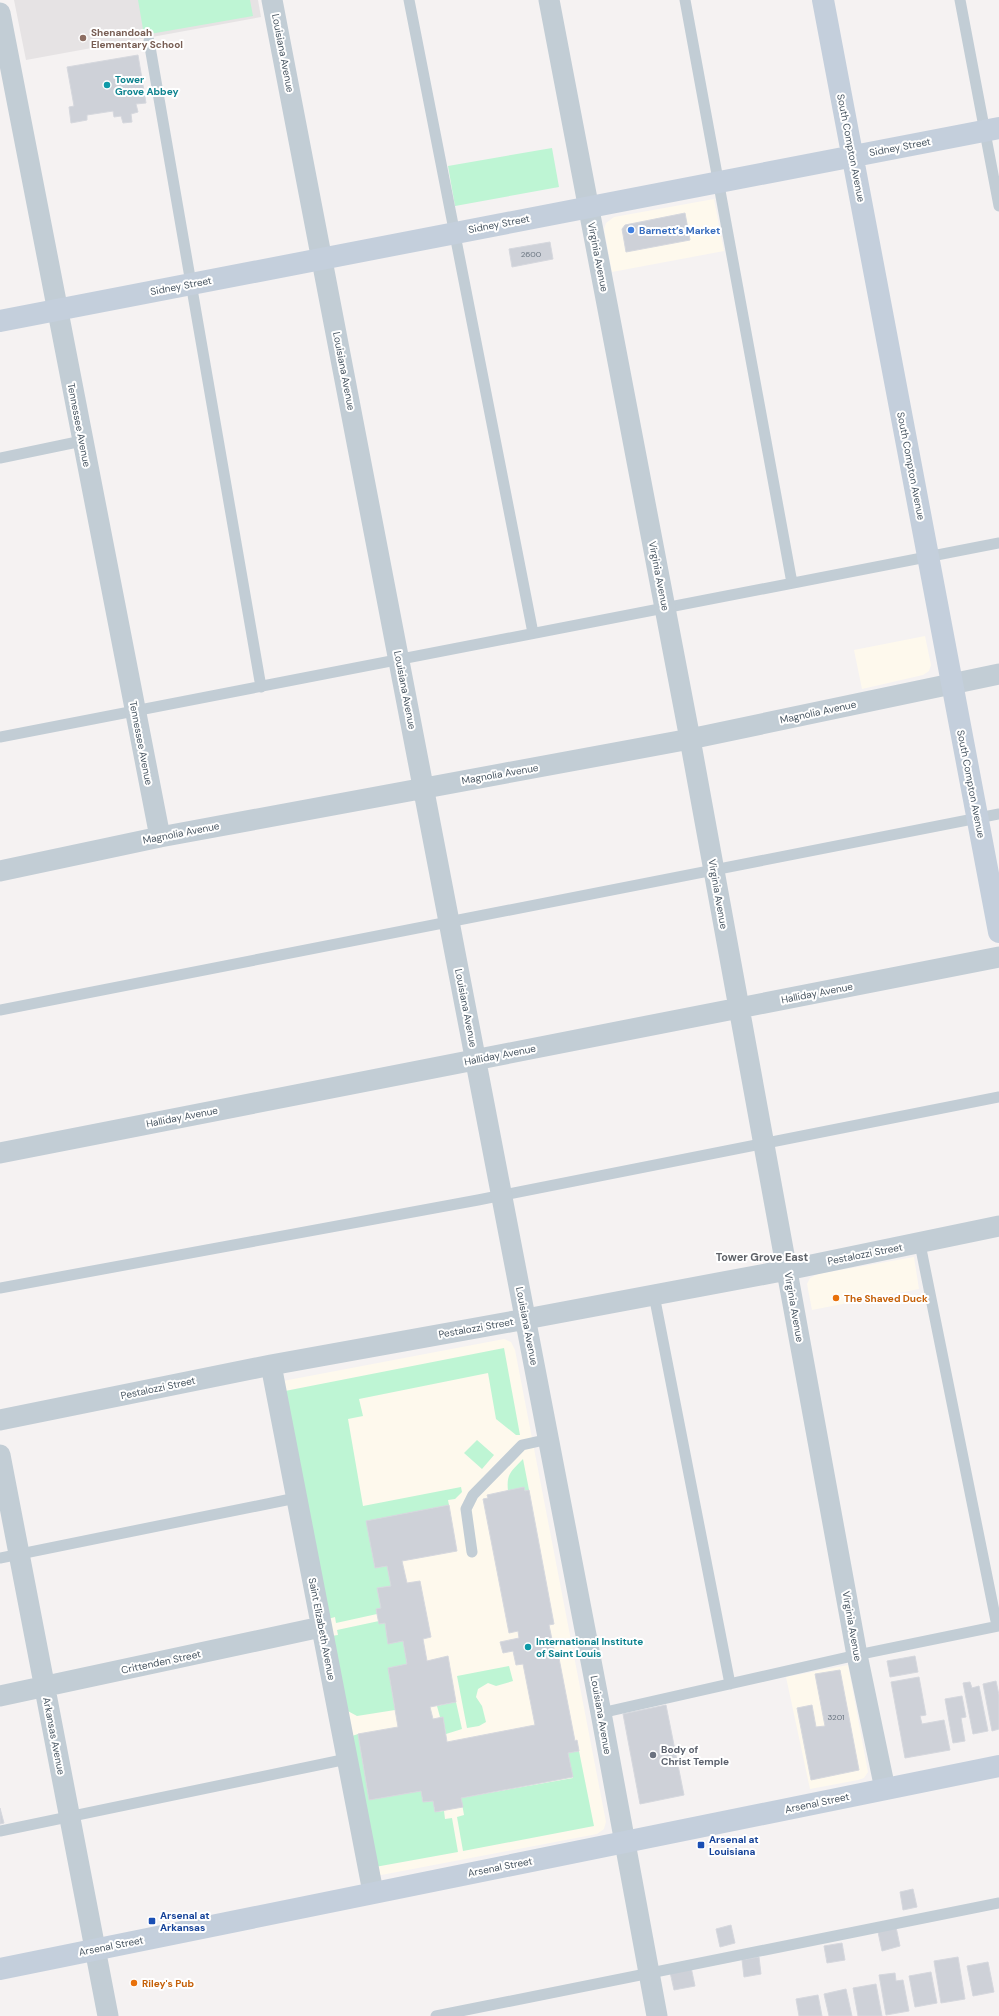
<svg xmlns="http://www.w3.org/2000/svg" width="999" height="2016" viewBox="0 0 999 2016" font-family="'DM Sans',sans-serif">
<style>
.commercial{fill:#fef9ed}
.education{fill:#e6e3e4}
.green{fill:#bef5d4}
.building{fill:#ced1d8;stroke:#d6d8de}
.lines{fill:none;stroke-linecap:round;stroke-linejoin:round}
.lane{stroke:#c2cdd5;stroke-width:11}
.street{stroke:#c2cdd5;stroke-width:21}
.secondary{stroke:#c4cfdc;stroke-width:22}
.education-dot{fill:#8d6e63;stroke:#fff;stroke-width:1.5}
.culture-dot{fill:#0f9aa8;stroke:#fff;stroke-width:1.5}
.shop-dot{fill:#3f7fe0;stroke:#fff;stroke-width:1.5}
.food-dot{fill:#e8710a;stroke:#fff;stroke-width:1.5}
.worship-dot{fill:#6b7280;stroke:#fff;stroke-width:1.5}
.transit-dot{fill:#1a4fb4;stroke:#fff;stroke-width:1.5}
.labels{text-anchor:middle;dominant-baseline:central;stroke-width:4;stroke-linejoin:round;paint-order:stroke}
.number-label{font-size:8px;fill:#6a7580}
.education-label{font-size:10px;font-weight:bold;fill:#785e54;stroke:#fff;text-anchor:start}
.street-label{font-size:10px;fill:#485662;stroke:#fff}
.culture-label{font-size:10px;font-weight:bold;fill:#0d838f;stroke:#fff;text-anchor:start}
.shop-label{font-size:10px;font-weight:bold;fill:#366cbe;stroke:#fff;text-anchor:start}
.food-label{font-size:10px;font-weight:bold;fill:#c56008;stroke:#fff;text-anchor:start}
.worship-label{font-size:10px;font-weight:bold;fill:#5b616d;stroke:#fff;text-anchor:start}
.transit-label{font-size:10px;font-weight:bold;fill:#164399;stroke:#fff;text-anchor:start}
.neighbourhood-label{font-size:11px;font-weight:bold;fill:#5e6268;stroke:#fff}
</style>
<rect width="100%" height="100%" fill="#f5f2f2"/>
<path class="commercial" d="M714 199 724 251 612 272 604 229 606 223 614 217Z
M925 636 931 665 929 671 923 675 862 689 854 650Z
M914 1257 919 1289 812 1310 807 1284 810 1278 818 1274Z
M504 1339 511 1342 515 1350 606 1822 604 1829 597 1834 376 1876 283 1381Z
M848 1665 868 1772 864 1778 858 1780 810 1789 786 1677Z"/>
<path class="education" d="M14 0H258L261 17 26 60Z"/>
<path class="green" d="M138 0H250L253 16 144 35Z
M552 148 559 187 455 206 448 166Z
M504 1348 520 1435H516L496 1419 488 1373 359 1399 363 1416 348 1419 363 1506 461 1487 462 1492 455 1499 448 1500 449 1505 367 1521 375 1568 387 1566 391 1586 377 1588 381 1608 376 1609 377 1614 336 1623 335 1617 328 1619 285 1391Z
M477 1440 494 1455 482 1469 464 1453Z
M523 1459 529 1490 525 1491 524 1488 508 1491C506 1473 512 1471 523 1459Z
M379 1621V1624L385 1623 389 1643 403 1641 407 1664 388 1668 395 1710 357 1716 346 1710 331 1636 338 1635 337 1630Z
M509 1666 513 1681 496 1686 488 1683 478 1689 476 1697 482 1706 486 1722 479 1726 467 1728 457 1676Z
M456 1702 462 1729 446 1734 443 1717H440L437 1706Z
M358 1734 369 1800 421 1791 423 1802 433 1801 435 1812 444 1811 445 1819 452 1818 458 1852 375 1867 352 1736Z
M579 1751 594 1826 463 1851 457 1817 464 1815 461 1798 573 1778 568 1753Z"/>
<path class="building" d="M138 55 146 103 136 104 138 112 131 114 132 122 123 123 121 116 114 117 113 111 87 115V120L71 123 69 107 74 106 67 67Z
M685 213 690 240 626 252 622 229 625 225Z
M550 242 553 259 512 267 509 249Z
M524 1487 525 1491 529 1490 554 1624 549 1625 555 1654 558 1653 575 1741 577 1740 579 1751 568 1753 573 1777 461 1798 463 1807 435 1812 433 1801 423 1802 421 1791 369 1800 358 1734 398 1727 388 1668 407 1664 403 1641 388 1644 385 1623 379 1624 376 1609 381 1608 377 1588 391 1586 387 1566 375 1568 366 1521 449 1505 457 1551 402 1561 407 1583 420 1581 431 1637 423 1639 427 1661 448 1656 456 1702 430 1707 433 1719 443 1717 447 1742 535 1725 523 1664 516 1665 513 1651 503 1653 500 1642 519 1638 518 1631 509 1633 483 1499 488 1498 487 1495Z
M915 1656 918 1672 890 1677 887 1661Z
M840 1670 859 1770 811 1780 797 1708 812 1705 816 1727 825 1726 815 1674Z
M919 1677 926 1715 920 1716 922 1724 944 1720 950 1750 905 1758 891 1682Z
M996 1681 999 1695V1729L992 1731 983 1684Z
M970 1682 972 1688 979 1686 988 1731 973 1734 963 1683Z
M962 1696 966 1717 961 1718 965 1741 953 1743 945 1699Z
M666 1705 684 1795 640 1804 623 1714Z
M0 1808 4 1823 0 1824Z
M913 1889 917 1907 903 1910 900 1892Z
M731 1925 735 1943 720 1947 716 1929Z
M896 1927 900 1946 882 1951 878 1932Z
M842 1943 845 1960 827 1963 824 1946Z
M759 1957 761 1974 744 1977 742 1960Z
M958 1957 965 1999 941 2003 934 1961Z
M988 1962 994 1992 973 1996 967 1966Z
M691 1967 695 1986 674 1990 670 1972Z
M931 1972 937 2003 915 2007 909 1976Z
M895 1973 896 1981 903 1980 909 2011 886 2015 879 1975Z
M876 1984 882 2016H858L853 1988Z
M846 1989 852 2016H829L824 1994Z
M818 1995 822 2016H799L796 1999Z"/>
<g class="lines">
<path class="lane" d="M409 0 533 633
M685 0 792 583
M960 0 999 206
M149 41 261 687
M0 458 82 441
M0 737 999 543
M0 1010 999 814
M920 1244 997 1626
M0 1288 478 1200 999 1097
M654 1295 730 1684
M472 1552 466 1509 473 1495 522 1445 549 1439
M0 1558 296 1498
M601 1713 857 1655 999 1626
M0 1831 347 1759
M436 2016 999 1903"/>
<path class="street" d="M272 0 601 1713 657 2016
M549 0 690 739 857 1655 885 1789
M0 13 160 837
M0 871 160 837 690 739 999 674
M0 1153 999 957
M271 1365 373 1892
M0 1420 271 1365 526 1319 787 1270 999 1226
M0 1455 108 2016
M0 1696 321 1627"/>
<path class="secondary" d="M823 0 999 932
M0 321 999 128
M0 1969 999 1766"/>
</g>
<circle class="education-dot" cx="83" cy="38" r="4"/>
<g class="culture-dot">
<circle cx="107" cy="85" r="4"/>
<circle cx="528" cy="1647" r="4"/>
</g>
<circle class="shop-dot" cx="631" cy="230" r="4"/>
<g class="food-dot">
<circle cx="836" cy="1298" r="4"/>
<circle cx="134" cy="1983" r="4"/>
</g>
<circle class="worship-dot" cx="653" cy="1755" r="4"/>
<g class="transit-dot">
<rect x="697" y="1841" width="8" height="8" rx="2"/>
<rect x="148" y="1917" width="8" height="8" rx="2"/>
</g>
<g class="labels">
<g class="number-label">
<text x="531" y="254">2600</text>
<text x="836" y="1717">3201</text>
</g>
<g class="education-label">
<text x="91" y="32">Shenandoah<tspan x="91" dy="12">Elementary School</tspan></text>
</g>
<g class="street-label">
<text transform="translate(283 53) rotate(79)">Louisiana Avenue</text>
<text transform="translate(900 147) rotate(-11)">Sidney Street</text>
<text transform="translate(851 148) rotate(79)">South Compton Avenue</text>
<text transform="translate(499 224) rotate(-11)">Sidney Street</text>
<text transform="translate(598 257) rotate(79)">Virginia Avenue</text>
<text transform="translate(181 286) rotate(-11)">Sidney Street</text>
<text transform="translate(344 371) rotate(79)">Louisiana Avenue</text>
<text transform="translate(79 425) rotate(79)">Tennessee Avenue</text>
<text transform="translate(911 466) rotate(79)">South Compton Avenue</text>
<text transform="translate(659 576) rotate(79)">Virginia Avenue</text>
<text transform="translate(405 690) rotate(79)">Louisiana Avenue</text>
<text transform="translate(818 712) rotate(-12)">Magnolia Avenue</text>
<text transform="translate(141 743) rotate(79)">Tennessee Avenue</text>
<text transform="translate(500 774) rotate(-10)">Magnolia Avenue</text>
<text transform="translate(971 784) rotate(79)">South Compton Avenue</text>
<text transform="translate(181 833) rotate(-11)">Magnolia Avenue</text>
<text transform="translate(718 894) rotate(80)">Virginia Avenue</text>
<text transform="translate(817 993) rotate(-11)">Halliday Avenue</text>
<text transform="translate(466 1008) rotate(79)">Louisiana Avenue</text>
<text transform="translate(500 1055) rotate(-11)">Halliday Avenue</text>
<text transform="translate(182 1117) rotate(-11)">Halliday Avenue</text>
<text transform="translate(865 1254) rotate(-11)">Pestalozzi Street</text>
<text transform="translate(794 1307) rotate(80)">Virginia Avenue</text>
<text transform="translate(527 1326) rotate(79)">Louisiana Avenue</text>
<text transform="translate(476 1328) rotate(-10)">Pestalozzi Street</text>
<text transform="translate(158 1388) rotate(-12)">Pestalozzi Street</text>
<text transform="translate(852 1626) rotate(80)">Virginia Avenue</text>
<text transform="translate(322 1629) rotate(79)">Saint Elizabeth Avenue</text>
<text transform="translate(161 1662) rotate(-12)">Crittenden Street</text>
<text transform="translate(601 1715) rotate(80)">Louisiana Avenue</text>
<text transform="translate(54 1736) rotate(79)">Arkansas Avenue</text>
<text transform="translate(817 1803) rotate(-12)">Arsenal Street</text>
<text transform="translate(500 1867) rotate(-11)">Arsenal Street</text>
<text transform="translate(111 1946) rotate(-11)">Arsenal Street</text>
</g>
<g class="culture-label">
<text x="115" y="79">Tower<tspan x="115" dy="12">Grove Abbey</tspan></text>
<text x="536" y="1641">International Institute<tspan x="536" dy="12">of Saint Louis</tspan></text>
</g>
<g class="shop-label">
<text x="639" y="230">Barnett’s Market</text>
</g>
<g class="food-label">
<text x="844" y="1298">The Shaved Duck</text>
<text x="142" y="1983">Riley's Pub</text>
</g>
<g class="worship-label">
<text x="661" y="1749">Body of<tspan x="661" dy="12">Christ Temple</tspan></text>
</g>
<g class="transit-label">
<text x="709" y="1839">Arsenal at<tspan x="709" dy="12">Louisiana</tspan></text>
<text x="160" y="1915">Arsenal at<tspan x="160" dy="12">Arkansas</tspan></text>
</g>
<g class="neighbourhood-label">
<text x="762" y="1257">Tower Grove East</text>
</g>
</g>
</svg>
